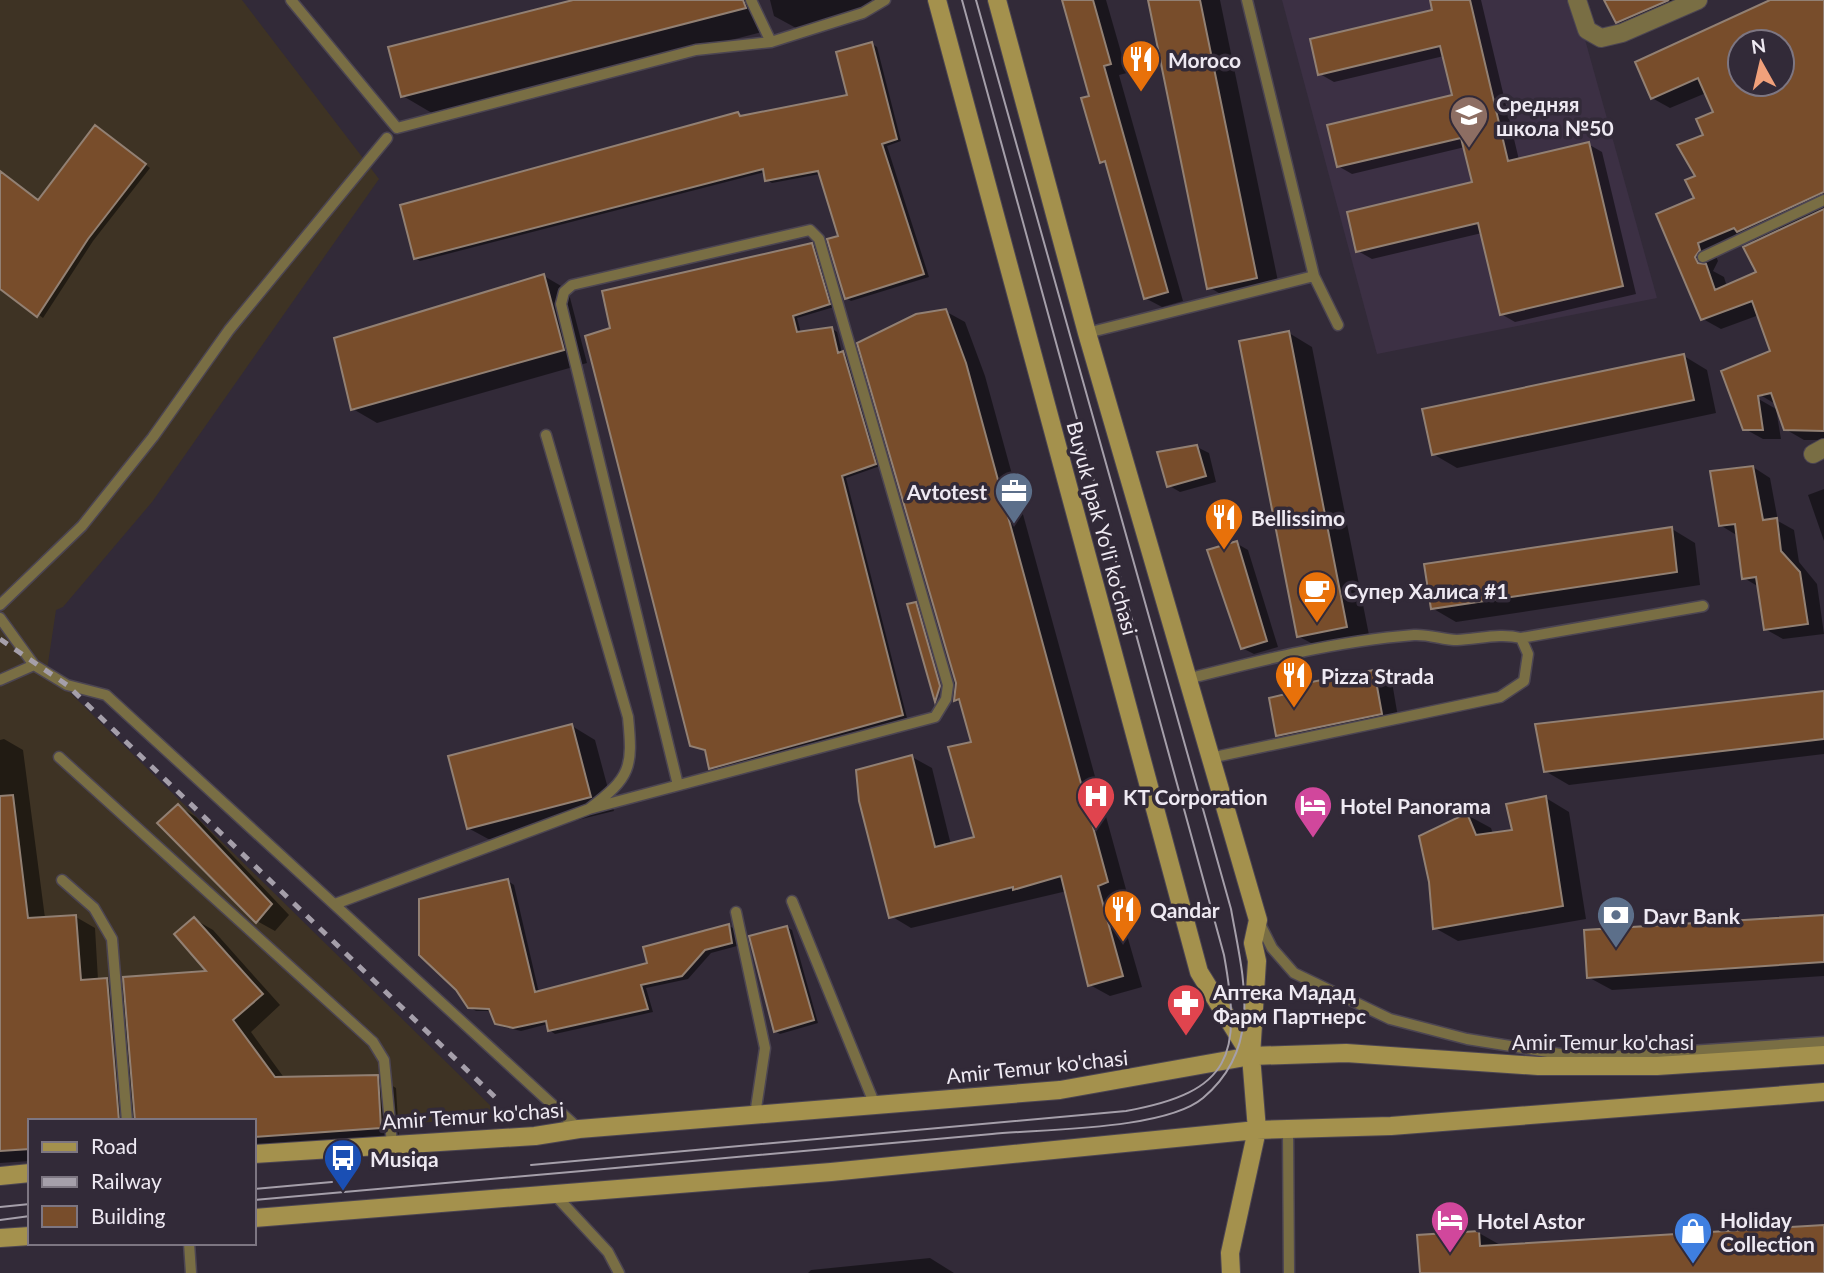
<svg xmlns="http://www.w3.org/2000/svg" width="1824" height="1273" viewBox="0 0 1824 1273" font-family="Lato,sans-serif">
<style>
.industrial{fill:#3e3324}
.built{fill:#3c3044}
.shadow{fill:#0007;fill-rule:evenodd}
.building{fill:#784d2b;stroke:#928073;stroke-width:2;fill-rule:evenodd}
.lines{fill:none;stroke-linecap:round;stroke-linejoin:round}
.lane-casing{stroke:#4c4552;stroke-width:13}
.street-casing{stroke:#4c4552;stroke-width:20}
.secondary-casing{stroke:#4c4552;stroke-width:20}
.lane{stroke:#796e44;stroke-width:10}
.street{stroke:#796e44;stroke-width:18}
.secondary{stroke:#a4914d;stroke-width:18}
.tram{stroke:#a59faa;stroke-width:2}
.rail{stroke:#a59faa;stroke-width:5;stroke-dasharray:9 9;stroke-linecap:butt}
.labels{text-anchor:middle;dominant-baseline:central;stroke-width:7;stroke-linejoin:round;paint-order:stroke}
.poi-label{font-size:21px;font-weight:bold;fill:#eee9f2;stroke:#322a38;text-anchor:start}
.street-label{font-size:21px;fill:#eee9f2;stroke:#322a38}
</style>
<rect width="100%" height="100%" fill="#322a38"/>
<path class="industrial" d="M0 0H242L379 179 152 502 63 607 56 610 47 670 501 1116 254 1137V1121H30V1149L0 1151Z"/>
<path class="built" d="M1282 0H1574L1657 298 1377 354Z"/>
<path class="shadow" d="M580 0H753L762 32 437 116 403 96Z
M770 0H873L875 9 796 28 774 16Z
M1064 0H1106L1127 73 1119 75 1183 301 1162 307 1145 298 1108 165 1101 162 1092 97Z
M1150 0H1220L1280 291 1232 301 1209 287Z
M1431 0H1481L1519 160 1588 144 1602 152 1636 294 1515 322 1501 314 1482 233 1372 259 1358 251 1474 183 1465 147 1352 174 1338 166 1454 96 1444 56 1334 82 1320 74 1434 11Z
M1607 0H1700L1631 30 1617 22Z
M1775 0H1824V440H1804L1785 429 1777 405 1752 390 1750 394 1776 409 1781 439H1763L1745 429 1723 372 1773 352 1759 315 1721 329 1703 319 1659 215 1697 199 1687 181 1697 177 1679 146 1706 136 1699 120 1715 113 1706 93 1670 108 1652 98 1637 63ZM1740 42H1782V84H1740ZM1751 239 1757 242 1746 247 1758 273 1727 287 1724 277 1713 271 1718 261 1715 254Z
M872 44 877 47 901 141 887 146 929 277 851 301 846 298 841 237 820 174 772 183 767 180 765 172 420 261 415 258 738 114 743 117 849 96Z
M101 130 150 168 93 241 43 318 0 286V188L39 201Z
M812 245 817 248 834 307 797 318 801 333 831 328 837 332 842 353 848 356 880 466 846 478 907 718 715 771 710 768 707 751 691 745 612 329Z
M544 276 568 290 587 363 377 423 353 409Z
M945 311 965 322 985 376 1127 893 1116 897 1142 987 1110 996 1090 985 1067 891 911 928 891 916 912 757 932 768 951 845 976 838 973 743 962 704 955 700Z
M1289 333 1312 347 1370 640 1322 649 1298 636Z
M1684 356 1707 370 1716 413 1457 468 1433 454Z
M1197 447 1209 453 1216 482 1180 492 1168 485Z
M1753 467 1770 478 1778 521 1794 530 1799 562 1817 584 1824 634 1783 639 1765 629 1759 587 1744 578 1738 536 1720 525Z
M1824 489V541L1808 495Z
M1672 529 1695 543 1700 585 1456 622 1432 608Z
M1236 543 1248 550 1278 647 1254 654 1242 648Z
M1374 672 1392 682 1399 723 1296 745 1278 735Z
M1824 693V754L1569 785 1545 771Z
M572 726 595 740 614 811 492 841 468 828Z
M4 739 23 750 45 918 76 917 95 928 98 980 107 979 126 990 210 972 194 919 213 930 280 1005 251 1032 285 1079 377 1077 396 1088 399 1138 254 1147V1121H30V1161L0 1163V740Z
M1546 798 1569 812 1586 919 1458 941 1435 928 1431 881 1467 815 1491 828 1493 834 1514 831Z
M178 806 196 817 289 915 275 931 257 921Z
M508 881 514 885 539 993 649 965 729 926 735 929 737 946 711 953 688 979 646 988 653 1012 555 1034 549 1030 548 1024 521 1031 503 1027 496 1023 492 1011H476L469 1007Z
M1824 916V976L1612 990 1588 977Z
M787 927 792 930 818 1023 780 1034 775 1031Z
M1824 1227V1273H1421L1479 1233 1502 1246Z
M930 1258 954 1273H808L811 1270Z"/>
<path class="building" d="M573 0H743L746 8 401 97 388 47Z
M1062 0H1093L1111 64 1104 66 1168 292 1144 299 1105 161 1100 163 1081 98 1089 96Z
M1148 0H1200L1257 278 1207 289Z
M1430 0H1470L1508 161 1589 142 1623 286 1500 315 1478 223 1356 252 1347 212 1472 182 1461 138 1337 167 1327 125 1452 95 1440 46 1318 75 1310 39 1432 10Z
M1604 0H1669L1616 23Z
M1770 0H1824V192L1737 232 1734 228 1698 243 1700 250 1695 257 1698 263 1706 264 1715 290 1756 272 1743 247 1824 209V431L1784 430 1771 393 1758 396 1763 430H1743L1721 371 1770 351 1752 301 1701 320 1656 214 1694 198 1685 180 1695 176 1677 145 1703 135 1696 119 1713 112 1698 78 1651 99 1635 62ZM1740 42H1782V84H1740Z
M872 42 897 139 882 144 924 274 845 299 827 239 838 236 818 171 765 181 763 169 414 259 400 205 738 112 740 116 847 95 836 52Z
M95 125 146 164 88 239 37 317 0 289V171L38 200Z
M812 243 830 304 793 316 797 332 832 327 838 353 843 351 876 464 842 476 903 715 709 769 705 750 690 746 585 336 610 328 602 291Z
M544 274 564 350 351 410 334 338Z
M946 309 966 363 1108 882 1098 886 1123 976 1088 986 1061 876 1013 890V887L889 918 859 801 856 770 912 755 935 847 974 837 948 747 971 742 959 699 954 701 956 683 857 343 916 314Z
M1289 331 1347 627 1297 637 1239 341Z
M1684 354 1694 400 1432 455 1422 409Z
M1197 445 1206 476 1167 487 1157 452Z
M1753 466 1763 520 1777 518 1781 551 1800 572 1808 624 1764 630 1756 577 1742 579 1735 524 1719 526 1710 471Z
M1672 527 1677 572 1431 609 1424 564Z
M1237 541 1267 641 1241 649 1207 550Z
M916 602 940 686 935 702 907 604Z
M1374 670 1382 714 1276 736 1269 698 1307 689 1306 683Z
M1824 691V739L1544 772 1535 724Z
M572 724 591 797 467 829 448 756Z
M13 795 28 918 76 915 81 980 107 978 119 1121H30V1149L0 1151V796Z
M1546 796 1563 906 1433 929 1429 882 1419 836 1467 813 1476 835 1512 830 1506 804Z
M178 804 272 904 256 923 157 823Z
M508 879 535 992 647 963 643 947 729 924 732 943 705 950 682 976 641 985 648 1009 548 1031 546 1021 513 1028 495 1024 489 1009 468 1008 456 990 419 955V899Z
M1824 915V962L1587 978 1584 930Z
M194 917 263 994 233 1020 275 1077 378 1075 381 1128 254 1137V1121H135L123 977 206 971 174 934Z
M787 926 814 1020 774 1032 749 936Z
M1824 1225V1273H1420L1417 1235 1479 1231 1480 1246Z"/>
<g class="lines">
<g class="lane-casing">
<path id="lane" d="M291 0 397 128 696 50 771 42 863 13 885 0
M751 0 771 42
M1247 0 1314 276 1338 325
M1703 257 1824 200
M1087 333 1314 276
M0 605 82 526 153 437 229 330 387 138
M0 618 34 665
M1521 638 1703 606
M1187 679C1262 660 1337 641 1414 635 1429 634 1443 640 1457 640 1479 639 1500 633 1521 638L1528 654 1524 681 1500 697 1210 758
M0 680 34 665 67 685 106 695 579 1129
M59 757 373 1042 384 1060 392 1144
M589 809 935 717 946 699 948 685 819 239 810 230 572 285 564 292 561 304 678 785
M62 880 94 908 112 939 127 1121
M792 901 875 1105
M335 904 589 809C631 777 633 768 628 717L546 435
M736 912 765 1048 755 1115
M1258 920 1272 948 1294 973 1390 1019 1467 1039 1585 1058 1824 1042
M1288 1131 1289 1273
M555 1195 608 1252 619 1273
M189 1243 191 1273"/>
</g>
<g class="street-casing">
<path id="street" d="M1577 0 1587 30 1601 38 1622 33 1698 0
M1813 454 1824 448"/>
</g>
<g class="secondary-casing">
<path id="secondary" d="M937 0 1199 972 1251 1056
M997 0 1087 333 1258 920 1253 943 1257 961 1251 1056 1257 1130 1230 1253 1231 1273
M254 1154 535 1136 579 1129 1060 1090 1251 1056 1346 1053 1538 1066H1657L1824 1055
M0 1176 30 1173
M254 1218 831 1172 1257 1130 1391 1126 1824 1092
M0 1238 30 1236"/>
</g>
<use href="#lane" class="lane"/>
<use href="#street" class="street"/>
<use href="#secondary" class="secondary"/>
<path class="tram" d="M531 1165 1126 1111C1232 1092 1242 1055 1224 955L962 0
M254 1189 332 1182
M254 1200C500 1177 746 1158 992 1134 1043 1129 1165 1130 1203 1098 1264 1047 1243 977 1231 909L976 0
M0 1207 30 1204
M0 1220 30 1216"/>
<path class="rail" d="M0 639 67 685 498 1100"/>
</g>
<defs>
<g id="restaurant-pin" transform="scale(2.0125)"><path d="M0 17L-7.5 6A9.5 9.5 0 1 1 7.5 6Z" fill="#e8710a" stroke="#322a38"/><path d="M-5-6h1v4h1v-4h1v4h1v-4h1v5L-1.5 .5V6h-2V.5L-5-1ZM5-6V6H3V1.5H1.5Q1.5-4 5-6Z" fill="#fff"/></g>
<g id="school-pin" transform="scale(2.0125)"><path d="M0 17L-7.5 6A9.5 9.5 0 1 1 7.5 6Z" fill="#8d6e63" stroke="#322a38"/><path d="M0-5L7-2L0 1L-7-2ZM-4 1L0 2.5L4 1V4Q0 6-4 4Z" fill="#fff"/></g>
<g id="office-pin" transform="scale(2.0125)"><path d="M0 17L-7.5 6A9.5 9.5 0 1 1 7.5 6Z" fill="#5c6f8a" stroke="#322a38"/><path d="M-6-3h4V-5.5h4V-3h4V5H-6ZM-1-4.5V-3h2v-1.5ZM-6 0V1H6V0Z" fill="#fff"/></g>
<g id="cafe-pin" transform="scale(2.0125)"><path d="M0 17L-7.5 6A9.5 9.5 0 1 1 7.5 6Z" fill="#e8710a" stroke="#322a38"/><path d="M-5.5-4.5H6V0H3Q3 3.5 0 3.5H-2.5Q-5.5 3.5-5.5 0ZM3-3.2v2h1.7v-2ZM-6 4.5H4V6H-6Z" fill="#fff"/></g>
<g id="hospital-pin" transform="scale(2.0125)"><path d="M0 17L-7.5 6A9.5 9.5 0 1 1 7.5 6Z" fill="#e0444e" stroke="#322a38"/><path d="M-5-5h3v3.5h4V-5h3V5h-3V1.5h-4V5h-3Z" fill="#fff"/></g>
<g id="hotel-pin" transform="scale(2.0125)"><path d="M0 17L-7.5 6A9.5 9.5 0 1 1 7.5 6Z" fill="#d1479c" stroke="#322a38"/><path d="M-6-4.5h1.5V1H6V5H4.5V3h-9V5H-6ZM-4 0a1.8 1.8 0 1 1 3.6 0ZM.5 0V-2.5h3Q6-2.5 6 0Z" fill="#fff"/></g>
<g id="bank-pin" transform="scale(2.0125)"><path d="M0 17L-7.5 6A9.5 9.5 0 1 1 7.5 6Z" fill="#5c6f8a" stroke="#322a38"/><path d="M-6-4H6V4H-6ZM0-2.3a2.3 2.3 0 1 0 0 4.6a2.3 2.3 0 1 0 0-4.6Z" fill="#fff"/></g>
<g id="pharmacy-pin" transform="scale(2.0125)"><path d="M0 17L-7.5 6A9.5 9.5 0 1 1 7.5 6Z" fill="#e0444e" stroke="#322a38"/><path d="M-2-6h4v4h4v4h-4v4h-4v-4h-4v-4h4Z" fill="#fff"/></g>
<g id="bus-pin" transform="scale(2.0125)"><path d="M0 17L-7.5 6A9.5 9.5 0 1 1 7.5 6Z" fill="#1a4fb4" stroke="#322a38"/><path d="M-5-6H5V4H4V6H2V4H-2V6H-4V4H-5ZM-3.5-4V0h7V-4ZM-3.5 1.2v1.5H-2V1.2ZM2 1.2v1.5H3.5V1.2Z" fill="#fff"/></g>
<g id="shop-pin" transform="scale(2.0125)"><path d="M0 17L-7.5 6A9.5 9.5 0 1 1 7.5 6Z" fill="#3f7fe0" stroke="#322a38"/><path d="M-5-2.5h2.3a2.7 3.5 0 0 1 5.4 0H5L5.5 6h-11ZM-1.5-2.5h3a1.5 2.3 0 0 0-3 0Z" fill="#fff"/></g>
</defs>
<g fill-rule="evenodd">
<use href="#restaurant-pin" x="1141" y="59"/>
<use href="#school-pin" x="1469" y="115"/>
<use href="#office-pin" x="1014" y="491"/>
<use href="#restaurant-pin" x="1224" y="517"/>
<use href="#cafe-pin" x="1317" y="590"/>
<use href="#restaurant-pin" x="1294" y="675"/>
<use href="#hospital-pin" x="1096" y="796"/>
<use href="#hotel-pin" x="1313" y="805"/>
<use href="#restaurant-pin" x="1123" y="909"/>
<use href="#bank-pin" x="1616" y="915"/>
<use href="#pharmacy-pin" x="1186" y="1003"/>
<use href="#bus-pin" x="343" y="1158"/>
<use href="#hotel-pin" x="1450" y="1220"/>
<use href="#shop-pin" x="1693" y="1231"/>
</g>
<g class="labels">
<g class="poi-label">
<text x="1168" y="59">Moroco</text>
<text x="1496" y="103">Средняя<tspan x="1496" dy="24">школа №50</tspan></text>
<text x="987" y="491" text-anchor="end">Avtotest</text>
<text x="1251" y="517">Bellissimo</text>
<text x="1344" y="590">Супер Халиса #1</text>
<text x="1321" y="675">Pizza Strada</text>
<text x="1123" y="796">KT Corporation</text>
<text x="1340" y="805">Hotel Panorama</text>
<text x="1150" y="909">Qandar</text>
<text x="1643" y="915">Davr Bank</text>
<text x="1213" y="991">Аптека Мадад<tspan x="1213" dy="24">Фарм Партнерс</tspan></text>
<text x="370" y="1158">Musiqa</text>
<text x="1720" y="1219">Holiday<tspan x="1720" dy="24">Collection</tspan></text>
<text x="1477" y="1220">Hotel Astor</text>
</g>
<g class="street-label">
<text transform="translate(1103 528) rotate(75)">Buyuk Ipak Yo'li ko'chasi</text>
<text x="1603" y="1041">Amir Temur ko'chasi</text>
<text transform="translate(1037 1066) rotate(-6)">Amir Temur ko'chasi</text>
<text transform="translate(473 1115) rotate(-4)">Amir Temur ko'chasi</text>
</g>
</g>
<rect x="28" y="1119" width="228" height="126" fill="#322a38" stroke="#7d7682" stroke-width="2"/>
<rect x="42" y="1142" width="35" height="10" fill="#a4914d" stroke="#7d7682" stroke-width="2"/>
<text x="91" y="1154" font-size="21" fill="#eee9f2">Road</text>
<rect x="42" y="1177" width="35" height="10" fill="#a59faa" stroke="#7d7682" stroke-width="2"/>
<text x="91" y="1189" font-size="21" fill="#eee9f2">Railway</text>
<rect x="42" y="1206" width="35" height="21" fill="#784d2b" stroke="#7d7682" stroke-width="2"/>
<text x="91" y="1224" font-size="21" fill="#eee9f2">Building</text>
<g transform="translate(1761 63) rotate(352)"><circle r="33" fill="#322a38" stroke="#7d7682" stroke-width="2"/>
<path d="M0-5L12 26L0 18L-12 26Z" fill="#f1a17b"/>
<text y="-10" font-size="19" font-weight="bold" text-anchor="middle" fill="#eee9f2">N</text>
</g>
</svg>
